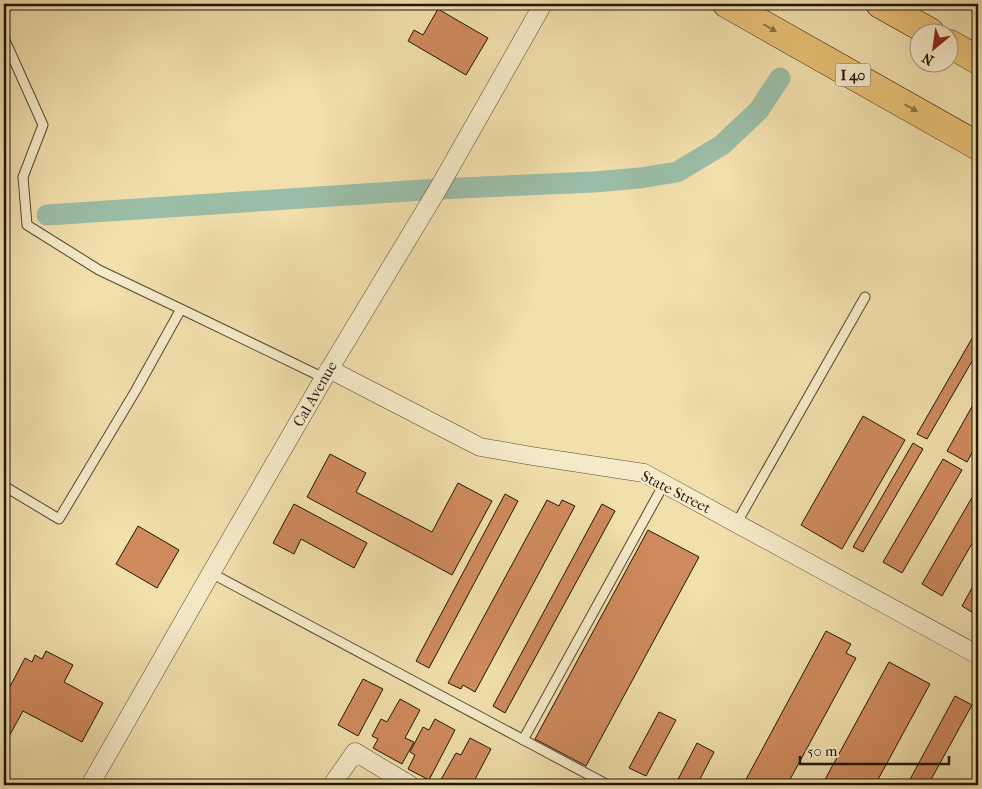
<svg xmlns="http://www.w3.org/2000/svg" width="982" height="789" viewBox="0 0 982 789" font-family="'IM FELL French Canon',serif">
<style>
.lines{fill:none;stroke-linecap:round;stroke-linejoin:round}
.canal{stroke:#9bbda7;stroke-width:21}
.building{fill:#cf8a5d;stroke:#1e1509}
.service-casing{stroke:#534832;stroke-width:11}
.minor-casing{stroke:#534832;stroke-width:19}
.motorway-casing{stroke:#1e1509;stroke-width:29}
.service{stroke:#f6eac9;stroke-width:9}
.minor{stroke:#f6eac9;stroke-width:18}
.motorway{stroke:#e8c076;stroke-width:28}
.oneway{fill:#8d7345}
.labels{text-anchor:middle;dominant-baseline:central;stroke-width:5;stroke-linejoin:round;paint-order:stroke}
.shield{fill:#f6eac9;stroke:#5f5543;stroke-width:1}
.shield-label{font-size:14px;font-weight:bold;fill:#1e1509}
.street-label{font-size:15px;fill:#1e1509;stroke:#f6eac9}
</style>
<rect width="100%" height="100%" fill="#f1dfac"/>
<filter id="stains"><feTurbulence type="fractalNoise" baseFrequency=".004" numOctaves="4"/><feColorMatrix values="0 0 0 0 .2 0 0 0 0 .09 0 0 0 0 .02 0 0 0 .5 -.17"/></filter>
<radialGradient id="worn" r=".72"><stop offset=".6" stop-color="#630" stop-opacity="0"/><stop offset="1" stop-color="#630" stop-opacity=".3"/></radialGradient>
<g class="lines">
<path class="canal" d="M47 215 438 189 594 182 640 178 677 172 722 145 759 110 780 78"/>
</g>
<path class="building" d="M438 9 488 38 466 75 408 41 414 30 423 35Z
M978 328V351L927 439 917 434Z
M978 396V442L967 462 947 451Z
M863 416 905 440 842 549 801 525Z
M913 443 923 449 863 552 853 547Z
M330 454 366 473 356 492 432 532 458 483 492 501 452 575 307 497Z
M943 459 962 470 902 573 883 562Z
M978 487V533L942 596 922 584Z
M505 494 518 501 429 668 416 661Z
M547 500 559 506 562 500 575 506 475 692 463 685 461 689 448 683Z
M294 504 367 543 354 568 301 539 294 554 273 543Z
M602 504 615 511 505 713 493 706Z
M138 526 179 550 157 588 116 564Z
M648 530 699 557 586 766 535 739Z
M978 577V616L962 606Z
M826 631 851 644 846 653 856 658 787 785H743Z
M46 651 73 665 64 682 103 703 82 742 23 711 7 740 4 739V698L25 658 32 662 35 655 42 659Z
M889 662 930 684 875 785H822Z
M363 679 383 689 358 736 338 725Z
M955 696 972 705 928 785H907Z
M400 699 420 710 405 738 414 742 402 764 373 748 378 739 372 736 381 719 387 722Z
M659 712 676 720 646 776 629 768Z
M435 719 455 730 429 780 408 769 415 755 410 752 423 727 429 730Z
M470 738 491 749 472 785H443L439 783 456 753 461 755Z
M697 743 714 752 697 785H675Z"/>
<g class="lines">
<g class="service-casing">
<path id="service" d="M4 38 43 125 23 177 27 225 99 270 181 309
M4 486 59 519 136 390 181 309 324 378
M736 524 865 297
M211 573 608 785
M523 740 664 484"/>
</g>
<g class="minor-casing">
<path id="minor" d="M329 369 480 447 532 456 644 473 978 655
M90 785 211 573 324 378 438 189 543 4
M332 785 355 752 410 785"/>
</g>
<g class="motorway-casing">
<path id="motorway" d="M727 4 978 146
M880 4 930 32
M950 44 978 60"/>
</g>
<use href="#service" class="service"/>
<use href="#minor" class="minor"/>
<use href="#motorway" class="motorway"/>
</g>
<defs><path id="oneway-solid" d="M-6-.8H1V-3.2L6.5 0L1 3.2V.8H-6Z" transform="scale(1.25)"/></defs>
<g class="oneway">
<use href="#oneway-solid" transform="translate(770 28) rotate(30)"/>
<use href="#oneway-solid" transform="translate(911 108) rotate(30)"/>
</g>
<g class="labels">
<rect class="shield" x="835.5" y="63.5" width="35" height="23" rx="4"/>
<g class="shield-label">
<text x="853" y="75">I 40</text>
</g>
<g class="street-label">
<text transform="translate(315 394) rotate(-60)">Cal Avenue</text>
<text transform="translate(676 492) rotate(27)">State Street</text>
</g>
</g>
<rect width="982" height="789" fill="none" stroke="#f1dfac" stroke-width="20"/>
<rect x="5" y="5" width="972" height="779" fill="none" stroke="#1e1509" stroke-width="2.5"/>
<rect x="10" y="10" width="962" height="769" fill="none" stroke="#1e1509"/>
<g transform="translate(934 48) rotate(209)"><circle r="24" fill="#f6eac9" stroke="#a0957c"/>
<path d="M0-4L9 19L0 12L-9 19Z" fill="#8f2418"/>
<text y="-8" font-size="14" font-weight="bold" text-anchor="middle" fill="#1e1509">N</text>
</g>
<path d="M800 756v8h149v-8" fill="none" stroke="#1e1509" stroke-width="2.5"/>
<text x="807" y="756" font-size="15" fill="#1e1509" stroke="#f6eac9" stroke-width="4" paint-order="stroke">50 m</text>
<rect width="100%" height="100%" filter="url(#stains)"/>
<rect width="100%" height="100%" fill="url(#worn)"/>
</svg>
